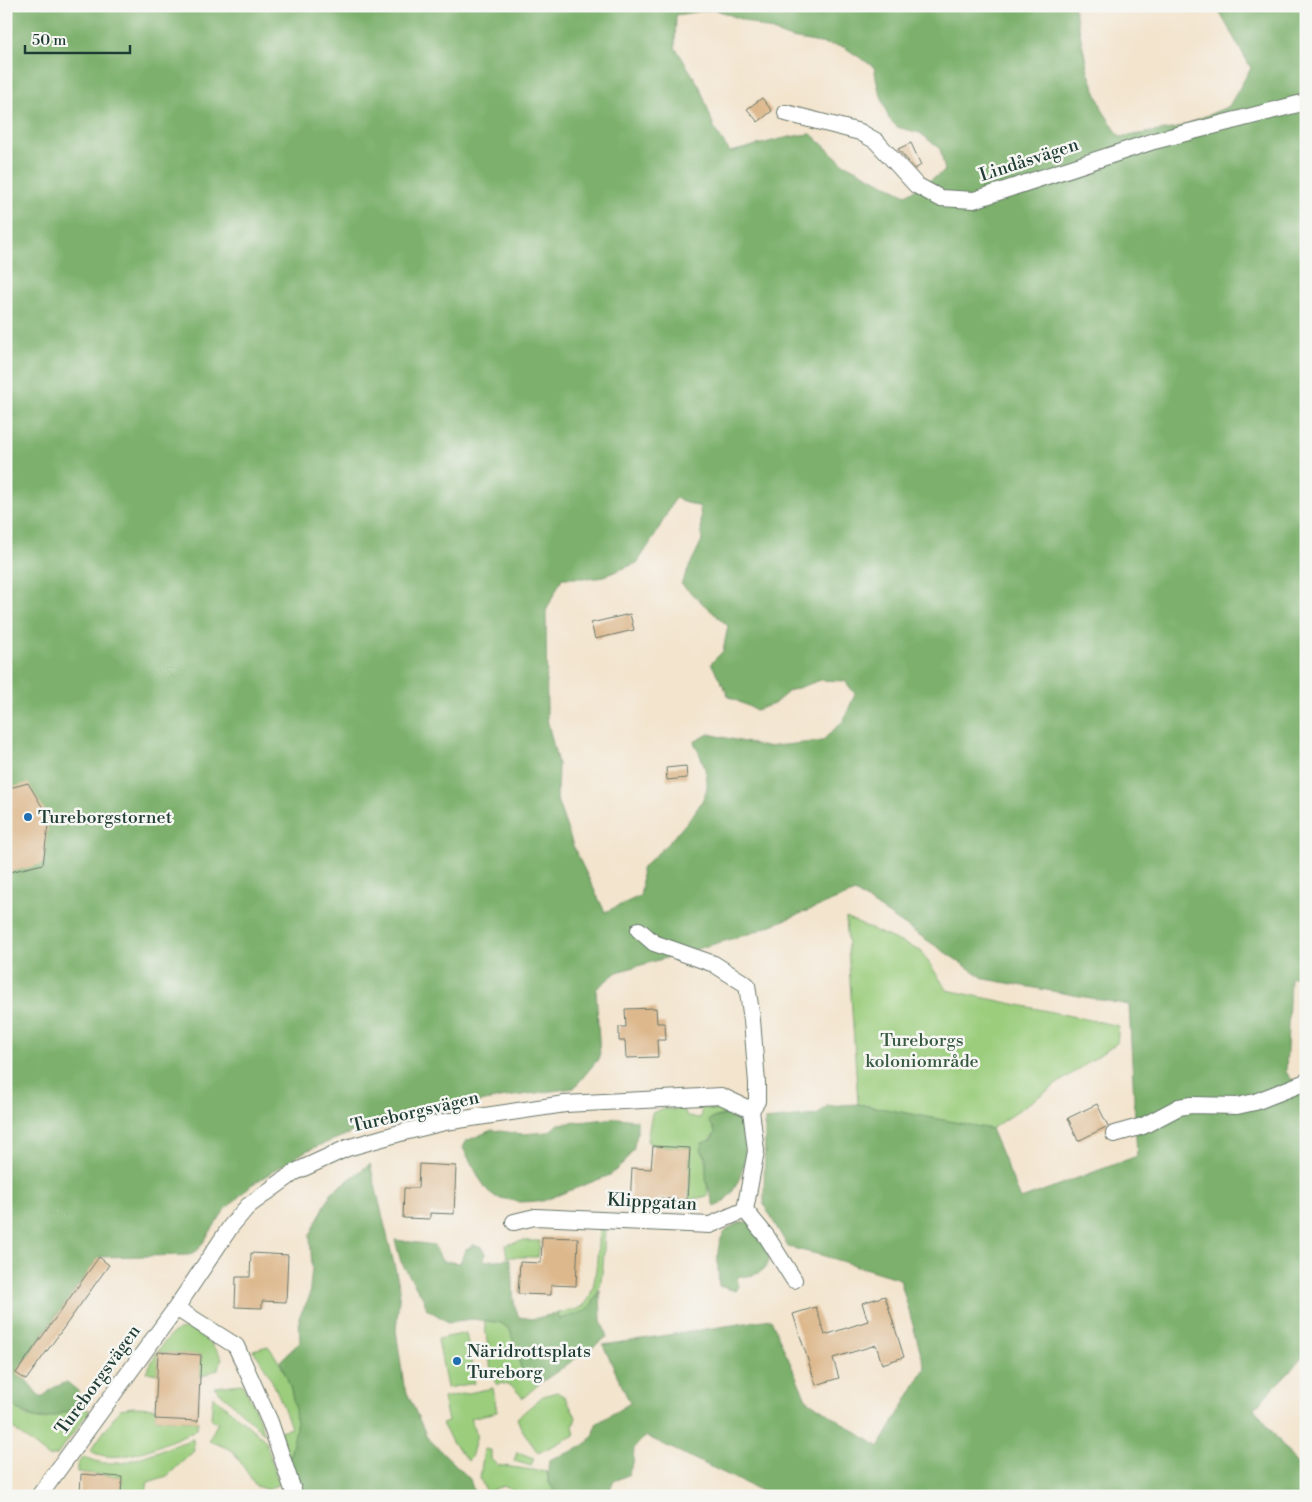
<svg xmlns="http://www.w3.org/2000/svg" width="1312" height="1502" viewBox="0 0 1312 1502" font-family="'Libre Bodoni',serif">
<style>
.green{fill:#9bcd7d;stroke:#5d8558}
.forest{fill:#7cb06c;stroke:#4e7650;fill-rule:evenodd}
.building{fill:#ddb88c}
.lines{fill:none;stroke-linecap:round;stroke-linejoin:round}
.minor-casing{stroke:#69776a;stroke-width:18}
.minor{stroke:#fff;stroke-width:16}
.poi-dot{fill:#1f6fb2;stroke:#f6f6f2;stroke-width:2}
.labels{text-anchor:middle;dominant-baseline:central;stroke-width:5;stroke-linejoin:round;paint-order:stroke}
.street-label{font-size:18px;fill:#1f3d34;stroke:#f6f6f2}
.poi-label{font-size:18px;fill:#1f3d34;stroke:#f6f6f2;text-anchor:start}
.park-label{font-size:18px;fill:#385a43;stroke:#f6f6f2}
</style>
<rect width="100%" height="100%" fill="#f6f6f2"/>
<filter id="ink" filterUnits="userSpaceOnUse"><feTurbulence type="fractalNoise" baseFrequency=".02" numOctaves="2"/><feDisplacementMap in="SourceGraphic" scale="10" xChannelSelector="R" yChannelSelector="G"/><feConvolveMatrix kernelMatrix="1 2 1 2 8 2 1 2 1" color-interpolation-filters="sRGB"/></filter>
<filter id="wash" filterUnits="userSpaceOnUse"><feTurbulence type="fractalNoise" baseFrequency=".0096" numOctaves="4" result="noise"/><feDisplacementMap in="SourceGraphic" scale="20" xChannelSelector="R" yChannelSelector="G"/><feGaussianBlur stdDeviation="1.12" result="paint"/><feColorMatrix in="noise" values="0 0 0 0 0 0 0 0 0 0 0 0 0 0 0 0 0 1.4 0 .05"/><feComposite in="paint" operator="in"/></filter>
<g filter="url(#wash)">
<rect width="100%" height="100%" fill="#f3e4cd"/>
<path class="green" d="M846 918 921 951 947 990 1119 1026 1117 1043 991 1129 858 1104Z
M730 1107 738 1111 739 1116 725 1114 710 1119 715 1133 701 1149C709 1164 705 1178 708 1193L707 1196 689 1200 690 1148 653 1146 647 1141 652 1113 662 1109H683L688 1117 700 1118 702 1108Z
M599 1229H605C603 1252 606 1302 582 1313 575 1316 566 1317 559 1319L558 1313C566 1311 578 1311 584 1305 598 1292 597 1248 599 1229Z
M522 1241H540L538 1257H507L505 1245Z
M484 1320 501 1323 510 1330 522 1371 539 1384 523 1398 513 1387 501 1383 497 1385 492 1377Z
M190 1329C203 1335 214 1345 222 1358L218 1369 200 1377 201 1355 159 1352 157 1374 146 1372C154 1359 164 1337 178 1330 181 1329 186 1329 190 1329Z
M466 1333 475 1383 447 1388 438 1339Z
M268 1346C286 1369 299 1400 296 1430 295 1440 291 1450 289 1460L280 1431 291 1428C281 1399 271 1374 253 1350Z
M242 1384 252 1402 265 1434 214 1387Z
M493 1388 497 1412 470 1418 477 1434 472 1455 468 1461 452 1442 442 1424 448 1422 443 1398Z
M557 1392 565 1397 576 1417 573 1427 575 1435 538 1453 521 1428 517 1418 543 1396Z
M213 1396 265 1440 279 1484 268 1490 256 1486 233 1451 209 1440 218 1422 213 1421 211 1417Z
M6 1400 26 1416 43 1420 77 1408 90 1410 57 1455 49 1457 6 1423Z
M133 1407 156 1408 155 1419 198 1421 197 1427 192 1432C162 1444 121 1467 90 1451L120 1409Z
M193 1439 194 1451 167 1476 148 1482 145 1496H121L122 1477 77 1472V1465L83 1457 102 1463H124Z
M484 1449 491 1450V1459L497 1465 547 1472 548 1481 555 1492 520 1493 504 1486 486 1492 480 1478Z
M517 1452 534 1458 531 1466 514 1461Z"/>
<path class="forest" d="M6 6H1074L1088 71 1103 111 1120 137 1178 128 1229 106 1251 68 1216 6H1306V975L1290 978 1286 1072 1306 1097V1354L1254 1408 1306 1476V1496H772L646 1436 634 1448 633 1463 628 1475 614 1481 607 1496H560C547 1487 547 1474 549 1460 562 1454 585 1450 593 1436 595 1433 595 1427 596 1424L630 1403 603 1345 771 1319 806 1399 879 1447 925 1368 900 1279 821 1255 788 1247 764 1205 765 1120 817 1115 827 1106 858 1104 991 1129 1021 1199 1137 1156 1129 1005 985 979 855 892 749 934 617 972 596 989 600 1057 574 1088 499 1098 407 1118 353 1132 306 1151 251 1185 224 1211 198 1250 189 1255 99 1257 16 1372 26 1380 41 1398 53 1388 67 1382 78 1391 77 1408C41 1421 38 1426 6 1400ZM714 9 791 38 844 47 874 67 878 87 889 119 897 127 920 133 940 149 945 171 906 195 843 163 811 134C784 136 757 146 730 152L715 130 700 87 675 47 676 15ZM675 498 700 507 702 540 681 584 728 626 723 651 711 663 729 697 756 710 774 704 789 691 821 680 845 681 855 694 844 720 822 741 766 747 709 734 694 742C700 755 708 770 707 786 706 809 658 853 641 869L642 886 640 896 605 912 574 848 557 800 558 764 547 719 546 611 562 578H599L637 563 656 534Z
M732 1113 739 1116C754 1142 743 1196 714 1207L706 1179V1158L701 1149 702 1143 711 1140 715 1133 714 1128 709 1122 710 1119Z
M617 1118 637 1120V1134L633 1150 623 1164 610 1175 543 1201 520 1202 496 1197 488 1191 481 1181 463 1148 466 1141 492 1130 522 1134 548 1132 559 1124Z
M370 1164 400 1289 396 1330 404 1386 427 1437 470 1479 475 1496H303L289 1460 296 1429 295 1409 290 1386 280 1361 300 1342 299 1317 309 1298 312 1268 310 1235 331 1193Z
M744 1222 751 1223C759 1236 779 1256 763 1270 756 1275 749 1277 740 1276L737 1279 739 1286 736 1291 719 1286C718 1260 711 1228 744 1222Z
M395 1240 434 1245 442 1261 460 1263 466 1249 473 1245 480 1246 485 1253 484 1261 510 1259C516 1279 509 1298 519 1317L533 1319 558 1313 559 1319C583 1313 588 1312 600 1291L601 1320 607 1337 539 1384 522 1371 510 1330 501 1323 472 1319 448 1322 427 1309 423 1298 401 1262Z"/>
<g id="blocks">
<path class="building" d="M762 98 772 111 758 122 747 109Z
M911 143 921 165 915 169 898 149Z
M630 614 634 630 595 639 591 623Z
M686 766 687 778 667 780 666 768Z
M28 783 49 818 43 864 6 873V789Z
M656 1008 657 1023H665L666 1040H657L658 1057 626 1058 625 1041H619V1027H626L625 1009Z
M1097 1104 1108 1126 1078 1141 1068 1118Z
M653 1146 690 1148 687 1200 660 1198V1206L630 1204 632 1168 651 1169Z
M419 1164 456 1166 454 1214 430 1213V1219L403 1218 404 1188H418Z
M542 1237 578 1238 576 1286 551 1285V1295L518 1294 520 1262 541 1263Z
M251 1253 288 1255 286 1302 262 1301V1308L235 1307 236 1277H250Z
M99 1257 109 1265 26 1380 16 1373Z
M885 1296 904 1357 882 1364 876 1345 833 1358 839 1378 816 1385 793 1314 816 1307 825 1335 868 1321 862 1303Z
M158 1352 201 1355 198 1421 155 1419Z
M81 1474 122 1477 121 1496H80Z"/>
</g>
</g>
<g filter="url(#ink)">
<use href="#blocks" fill-opacity="0" stroke="#69776a" stroke-width="1"/>
<g class="lines">
<g class="minor-casing">
<path id="minor" d="M786 113 860 132 876 141 916 185 940 198 974 200 1154 141 1306 102
M639 930 654 943 714 964 747 985 752 1020 757 1083V1101L751 1110
M1114 1134 1143 1126 1179 1107 1191 1105 1237 1106 1255 1102 1306 1082
M745 1210 767 1237 794 1280
M514 1222 535 1217 710 1225 745 1210 756 1151 751 1110
M176 1308 236 1346 270 1422 295 1496
M39 1496 176 1308 231 1226 248 1206 295 1172 347 1148 400 1133 445 1122 565 1104 721 1096 751 1110"/>
</g>
<use href="#minor" class="minor"/>
</g>
</g>
<g class="poi-dot">
<circle cx="28" cy="817" r="5"/>
<circle cx="457" cy="1361" r="5"/>
</g>
<g class="labels">
<g class="street-label">
<text transform="translate(1029 160) rotate(-18)">Lindåsvägen</text>
<text transform="translate(415 1112) rotate(-13)">Tureborgsvägen</text>
<text transform="translate(652 1202) rotate(3)">Klippgatan</text>
<text transform="translate(98 1380) rotate(-54)">Tureborgsvägen</text>
</g>
<g class="poi-label">
<text x="38" y="817">Tureborgstornet</text>
<text x="467" y="1351">Näridrottsplats<tspan x="467" dy="21">Tureborg</tspan></text>
</g>
<g class="park-label">
<text x="922" y="1040">Tureborgs<tspan x="922" dy="21">koloniområde</tspan></text>
</g>
</g>
<rect width="1312" height="1502" fill="none" stroke="#f6f6f2" stroke-width="25"/>
<path d="M25 45v8h105v-8" fill="none" stroke="#1f3d34" stroke-width="2.5"/>
<text x="32" y="45" font-size="15" fill="#1f3d34" stroke="#f6f6f2" stroke-width="4" paint-order="stroke">50 m</text>
</svg>
